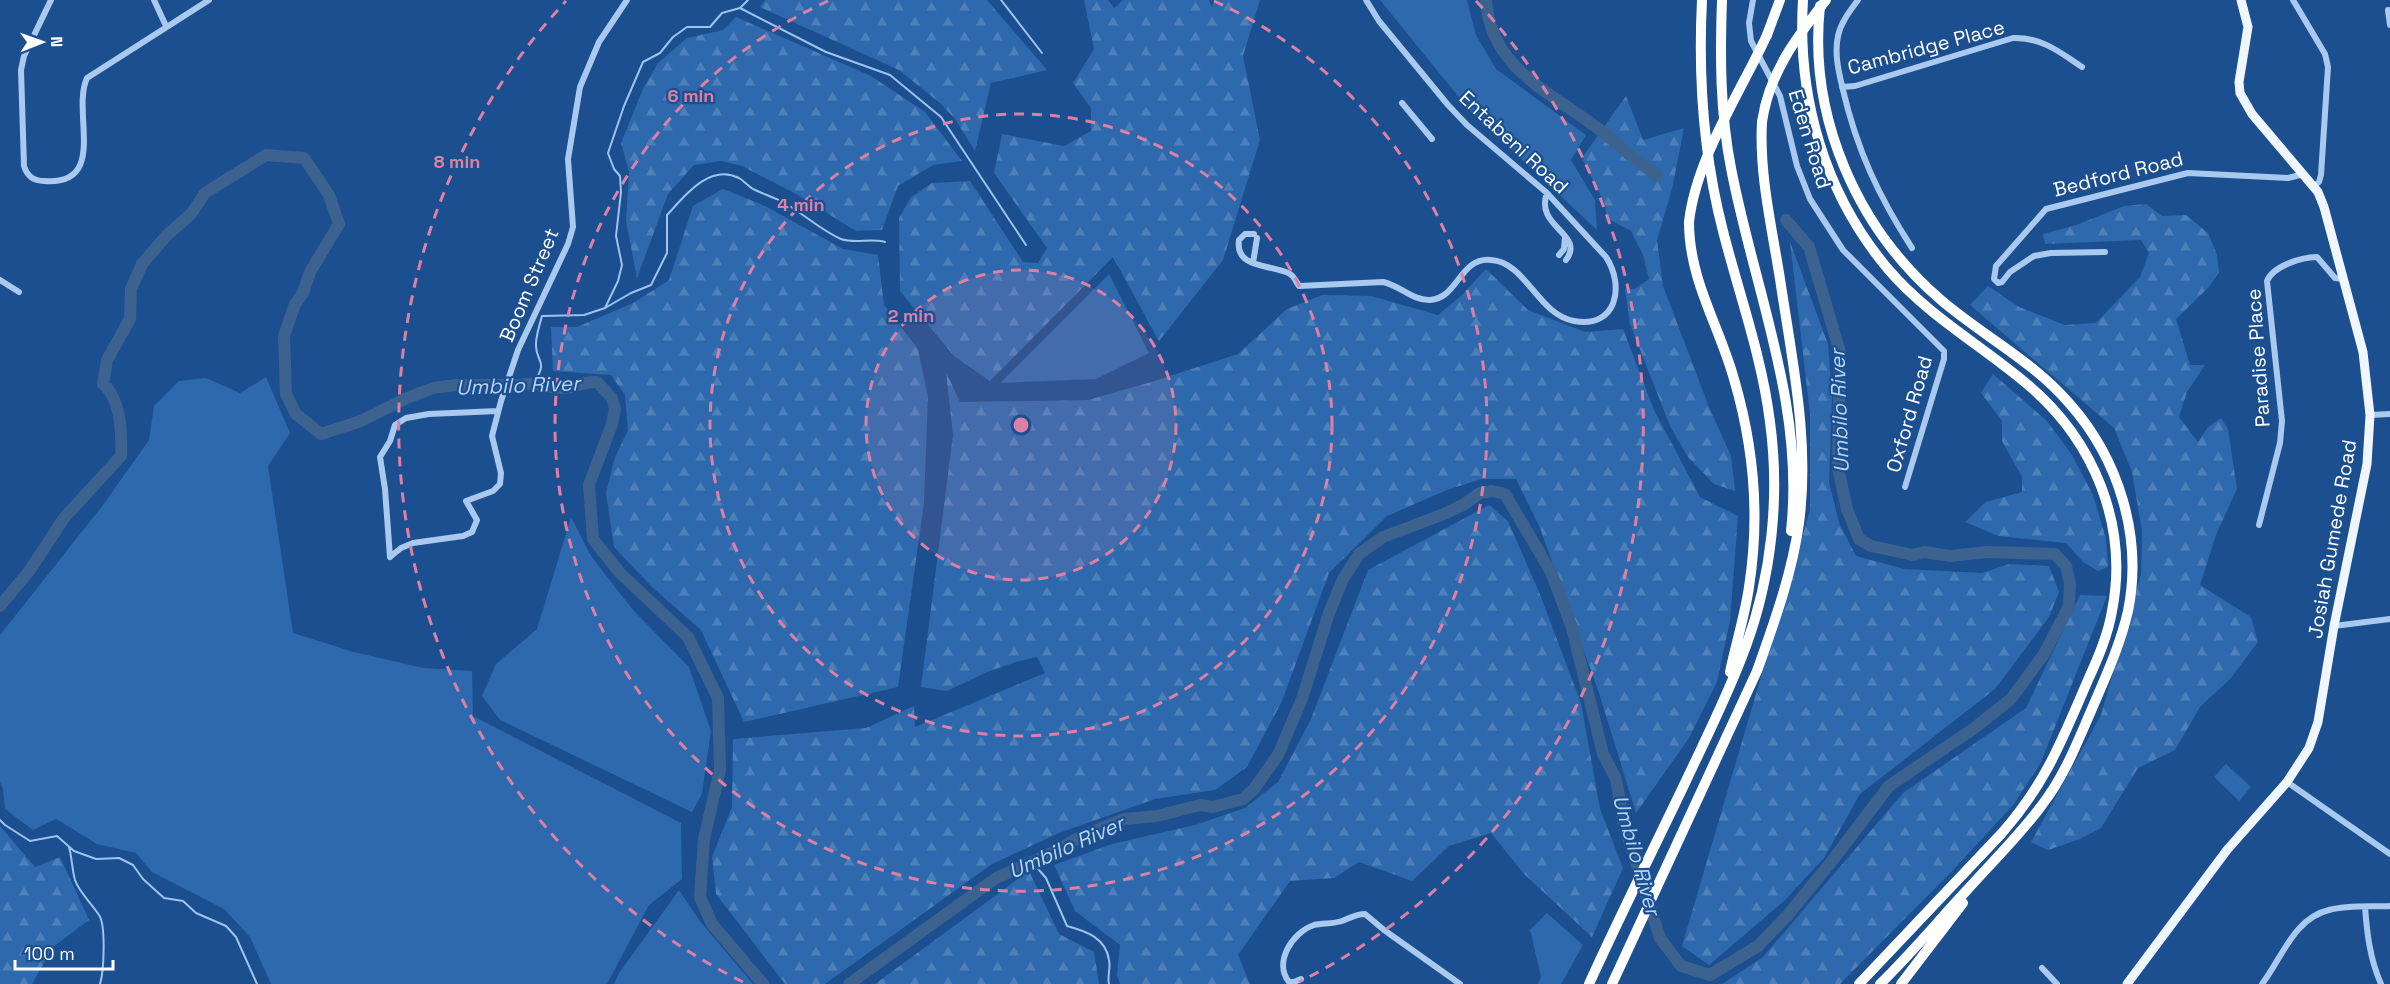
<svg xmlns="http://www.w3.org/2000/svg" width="2390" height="984" viewBox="0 0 2390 984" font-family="'Space Grotesk',sans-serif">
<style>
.grass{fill:#2e69ad}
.forest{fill:url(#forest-firs)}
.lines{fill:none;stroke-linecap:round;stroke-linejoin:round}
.stream{stroke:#9cc4f0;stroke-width:2}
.river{stroke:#3c6290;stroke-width:12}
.minor{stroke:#a9c9ee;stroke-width:6}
.primary{stroke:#f0f6ff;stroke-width:9}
.motorway{stroke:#fff;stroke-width:10}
.motorway-bridge{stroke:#fff;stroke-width:10}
.ring{fill:none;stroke:#dd80a5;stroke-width:3;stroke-dasharray:10 8}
.labels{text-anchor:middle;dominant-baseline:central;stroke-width:4.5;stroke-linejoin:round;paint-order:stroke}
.street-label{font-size:20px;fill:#fff;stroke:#1b4f8f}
.water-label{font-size:21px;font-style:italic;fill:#b5d3f5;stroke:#1b4f8f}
.centre{fill:#dd80a5;stroke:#1b4f8f;stroke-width:3}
.ring-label{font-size:18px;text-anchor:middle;font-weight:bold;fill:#dd80a5;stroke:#1b4f8f;stroke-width:4.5;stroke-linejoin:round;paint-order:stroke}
</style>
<defs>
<pattern id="forest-firs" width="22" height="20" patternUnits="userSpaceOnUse" patternTransform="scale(1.5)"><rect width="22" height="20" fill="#2e69ad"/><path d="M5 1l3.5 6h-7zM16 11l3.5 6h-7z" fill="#4d80b9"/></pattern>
</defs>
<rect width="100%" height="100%" fill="#1b4f8f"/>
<path class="grass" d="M1380 0H1467L1476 35 1496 69 1586 135 1571 160 1595 200 1597 230 1470 111Z
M1109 274 1149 353 1096 379 1000 383Z
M266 377 290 433 268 466 293 633 354 652 423 668 472 671 473 716 681 823 682 879 649 905 607 984H271L250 937 224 909 152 872 136 853 97 844 56 819 33 830 5 809 3 789 0 782V635L103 505 149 440 154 406 179 381 206 378 240 393Z
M571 517 591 556 633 610 689 667 711 731 702 794 692 812 500 720 482 696 496 664 537 629Z
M2226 764 2251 787 2239 801 2214 777Z
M679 890 699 920 753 984H614L619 973Z
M1547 913 1583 945 1561 984H1538L1541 977 1530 930Z"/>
<path class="forest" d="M765 0H987L1047 70 991 83 975 151 955 119 941 104 899 70 760 7Z
M1084 0H1108L1114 8 1123 0H1209L1212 7 1215 0H1260L1243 56 1260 140 1223 260 1159 341 1113 257 990 381 954 356 900 291 899 218 911 197 932 183 970 181 1023 262 1038 263 1047 248 994 173 1002 134 1064 146 1091 131V108L1073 83 1094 49Z
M736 17 871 76 925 112 962 161 933 165 898 186 882 230 856 231 796 194 742 166 721 161 694 165 668 194 637 278 626 221 629 172 621 143 643 89 658 63 687 38 723 30Z
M1626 96 1643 140 1684 128 1672 189 1657 240 1663 286 1709 407 1731 456 1735 491 1714 484 1688 457 1670 426 1630 324 1625 289H1634L1649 279 1643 255 1631 231 1607 218 1605 204 1582 158Z
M723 189 765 206 843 249 878 255 884 305 918 349 928 397 924 503 898 687 744 722 701 630 652 587 614 547 606 493 615 457 628 430 625 395 611 375 553 371 551 327H577L633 303 669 280 693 206Z
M2146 204 2162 216 2186 215 2208 233 2217 255 2219 272 2208 288 2176 319 2190 365H2205L2187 392 2179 417 2198 442 2208 427 2221 418 2228 429 2237 489 2216 535 2200 585 2251 617 2258 642 2230 679 2200 707 2175 750 2138 768 2101 828 2080 839 2048 850 2031 842 2101 715 2141 574 2142 531 2132 472 2114 428 1970 305 1988 286 2019 307 2065 325 2096 323 2140 277 2149 253 2141 240 2045 244 2043 234 2076 225 2124 206Z
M1790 242 1828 344 1832 395 1829 482 1839 523 1856 556 1904 569 1982 573 2009 564 2049 566 2059 592 2049 617 1995 689 1860 794 1824 858 1784 901 1709 965 1682 946 1810 510V414Z
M1486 269 1528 310 1585 332 1623 329 1654 410 1700 497 1738 516 1730 621 1717 682 1689 738 1636 813 1599 693 1540 528 1516 479H1481L1447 490 1387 516 1329 573 1282 701 1247 767 1215 790 1155 799 1059 833 992 864 825 984H785L716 894 712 857 732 807 733 739 866 728 914 706 915 727 1045 673 1037 657 1016 662 987 672 947 691 921 687 953 435 946 372 960 402 1088 400 1148 383 1238 354 1287 309 1322 295 1371 296 1438 315 1461 296Z
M1993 374 2047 421 2072 455 2093 495 2106 539 2108 567 2098 571 2083 562 2066 543 1998 536 1965 522 1986 502 2022 492V477L2002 441V421L1981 393Z
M1489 505 1508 521 1539 592 1581 703 1600 809 1623 868 1592 937 1524 874 1491 833 1449 846 1412 881 1359 862 1334 878 1290 881 1238 955 1250 984H1120L1117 975 1120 945 1075 911 1054 865 1112 844 1195 825 1245 808 1278 782 1311 719 1368 570Z
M2080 595 2107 596 2041 762 2014 804 1955 868 1840 984H1722L1763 957 1903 793 2026 708Z
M0 826 35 867 60 857 89 920 53 947 32 984H0Z
M1029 871 1059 934 1094 952 1099 984H875Z"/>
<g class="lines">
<path class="stream" d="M1001 0 1042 53
M740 8 826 52 890 75 941 117 1026 245
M605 308 618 281 622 265 616 236 621 192 620 176 614 169 608 153 624 106 643 62 660 53 673 37 687 27H710L722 13 740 8 748 0
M533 384C550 359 535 363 536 344 536 336 540 323 542 316L584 315 605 308 631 293 651 285 667 253V215C684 197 709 163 739 178 744 181 748 186 753 189 763 194 773 197 783 202 801 212 822 231 841 239 855 244 870 238 885 242
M0 820 5 825 30 841 57 836 74 851 96 859 119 858 133 865 143 879 164 898 183 901 196 913 226 926 236 937 257 984
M69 847C72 858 72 869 75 880 79 892 92 904 99 915 106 925 104 971 100 984
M1032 862 1046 878 1067 926C1086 931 1106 938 1109 960 1111 968 1107 976 1109 984"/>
<path class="river" d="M1486 0C1490 67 1548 91 1596 127 1617 142 1634 161 1657 175
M0 606 30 570 64 518 121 456C122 433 121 399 103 384L107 360 130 319 131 289 142 264 166 236 191 214 205 193 266 155 304 158 329 195 339 224 310 272 303 293 295 304 284 336 286 394 296 414 321 434 361 421 407 398 433 388 456 385H521C535 381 549 389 564 388 576 387 585 381 597 382L612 398 615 409 612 424 589 485 593 539 620 573 688 637 718 698 720 770 704 839 700 897 712 924 763 984
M849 984 996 878 1046 856 1084 835 1124 819 1157 816 1200 805 1213 807 1243 799 1254 789 1278 755 1302 699 1329 613 1343 579 1359 554 1383 537 1444 514 1463 505 1480 493 1492 491 1505 494 1551 572 1572 628 1603 754 1616 779 1624 825 1660 938 1681 966 1710 975 1758 946 1787 916 1832 861 1889 786 1973 729 2011 699 2044 654 2069 606 2070 584 2066 566 2055 554 1988 552 1950 556 1924 552 1913 555 1871 546 1859 539 1847 509 1838 468 1840 352 1809 247 1786 220"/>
<path class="minor" d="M51 0 24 56 21 70 24 166C27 176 33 181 44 181 109 186 71 112 87 78L209 0
M154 0 166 26
M1753 0 1749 23 1751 41 1780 96 1797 166 1810 199 1843 250 1944 351V359L1905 487
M1858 0C1850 11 1841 22 1838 36 1834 54 1839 73 1843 90 1857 150 1879 197 1912 248
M2293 0 2325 54 2328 67 2321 175 2319 182 2314 186
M2388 10 2390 25
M1842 87 1855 86 2013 38C2041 37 2060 52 2082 67
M1402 103 1432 139
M1547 193C1534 227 1586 234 1566 260
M1254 234H1245L1239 240C1235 270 1273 264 1290 274 1295 277 1296 282 1299 286L1383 282C1399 285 1413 301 1430 300 1459 298 1459 257 1491 260 1526 262 1538 315 1574 321 1617 329 1625 286 1606 257L1547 193 1467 125 1448 105 1379 21 1366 0
M2105 252 2051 253 2034 256 2010 272 2002 282 1998 283 1994 279 1996 266 2046 209 2188 173 2288 178 2304 174
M1559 255 1564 249 1565 237
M1253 263 1257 238
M0 280 19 292
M2370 415 2390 414
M2259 525 2280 443 2282 421 2267 281C2273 266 2302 257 2317 257L2335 278 2344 279
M390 557 401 548 413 543 463 536 472 532 477 520 466 501 493 491 500 484 501 473 492 436 501 401 518 350 568 244 573 227 568 159 580 87 599 42 627 0
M390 557 385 489 380 457 390 441 395 425 406 418 429 414 498 411
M2334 626 2390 619
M2287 782 2390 854
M2365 907C2367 934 2370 959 2381 984
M2042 968 2057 984
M1301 979 1294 982H1289C1273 962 1293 932 1314 925 1323 923 1333 924 1342 921 1350 918 1356 914 1365 914L1384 930 1460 984
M2262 984C2282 958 2294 918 2329 910 2348 905 2370 907 2390 906"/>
<path class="primary" d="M2127 984 2227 850 2287 782 2309 748 2318 722 2334 626 2367 464 2370 415 2363 352 2324 207 2318 192 2252 114 2240 93 2239 82 2248 27 2241 0"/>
<path class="motorway" d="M1722 0C1720 56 1720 112 1731 168 1754 289 1805 405 1791 531
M1803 0C1797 97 1824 193 1888 269 1927 315 1981 345 2027 384 2094 440 2129 525 2112 611 2108 635 2098 658 2088 680 2062 740 2046 783 2002 833L1859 984
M1820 6C1808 117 1857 228 1941 300 1983 336 2033 361 2069 403 2119 459 2143 537 2128 611 2120 646 2105 678 2091 711 2077 743 2064 777 2042 805 2020 835 1993 861 1968 889 1939 920 1911 954 1880 984
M1767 35 1780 0
M1689 222C1689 280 1719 325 1734 379 1754 447 1760 517 1749 587 1745 615 1736 643 1730 672
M1589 984C1620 916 1653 850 1685 783 1706 738 1729 693 1746 646 1772 575 1780 496 1770 422 1762 357 1739 294 1723 231 1703 154 1698 79 1702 0
M1612 984 1757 671C1774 623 1792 574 1799 523 1810 441 1792 360 1780 279 1772 228 1759 174 1762 122
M1901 984 1963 903"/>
<path class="motorway-bridge" d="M1762 122C1769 73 1796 38 1826 0
M1689 222C1696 159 1740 93 1767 35"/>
</g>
<circle cx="1021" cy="425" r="155" fill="#dd80a5" fill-opacity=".12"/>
<g class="ring">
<circle cx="1021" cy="425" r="155"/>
<circle cx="1021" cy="425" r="311"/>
<path d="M1214 1A466 466 0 1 1 828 1"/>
<path d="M743 982A622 622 0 0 1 566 1M1476 1A622 622 0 0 1 1299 982"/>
</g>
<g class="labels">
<g class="street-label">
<text transform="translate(1926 47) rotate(-15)">Cambridge Place</text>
<text transform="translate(1810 139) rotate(73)">Eden Road</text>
<text transform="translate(1514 142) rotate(43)">Entabeni Road</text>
<text transform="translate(2118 174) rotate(-14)">Bedford Road</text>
<text transform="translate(529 285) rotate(-67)">Boom Street</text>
<text transform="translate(2258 358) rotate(-94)">Paradise Place</text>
<text transform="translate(1909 414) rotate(-74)">Oxford Road</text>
<text transform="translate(2332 539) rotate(-80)">Josiah Gumede Road</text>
</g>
<g class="water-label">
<text transform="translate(518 385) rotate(-2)">Umbilo River</text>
<text transform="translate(1839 411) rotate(-92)">Umbilo River</text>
<text transform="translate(1066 847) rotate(-24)">Umbilo River</text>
<text transform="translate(1637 855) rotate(74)">Umbilo River</text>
</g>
</g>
<circle cx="1021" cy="425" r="9" class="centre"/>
<g class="ring-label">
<text x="691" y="102">6 min</text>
<text x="457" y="168">8 min</text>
<text x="801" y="211">4 min</text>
<text x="911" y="322">2 min</text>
</g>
<g transform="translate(42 42) rotate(89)" stroke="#1b4f8f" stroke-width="4.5" paint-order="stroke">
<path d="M0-4.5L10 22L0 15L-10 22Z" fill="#ffffff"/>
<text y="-9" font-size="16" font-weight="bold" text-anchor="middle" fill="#ffffff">N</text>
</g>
<path d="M15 960v9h98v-9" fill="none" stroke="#ffffff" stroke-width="3"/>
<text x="24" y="960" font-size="18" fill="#ffffff" stroke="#1b4f8f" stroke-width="4.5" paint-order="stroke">100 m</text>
</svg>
